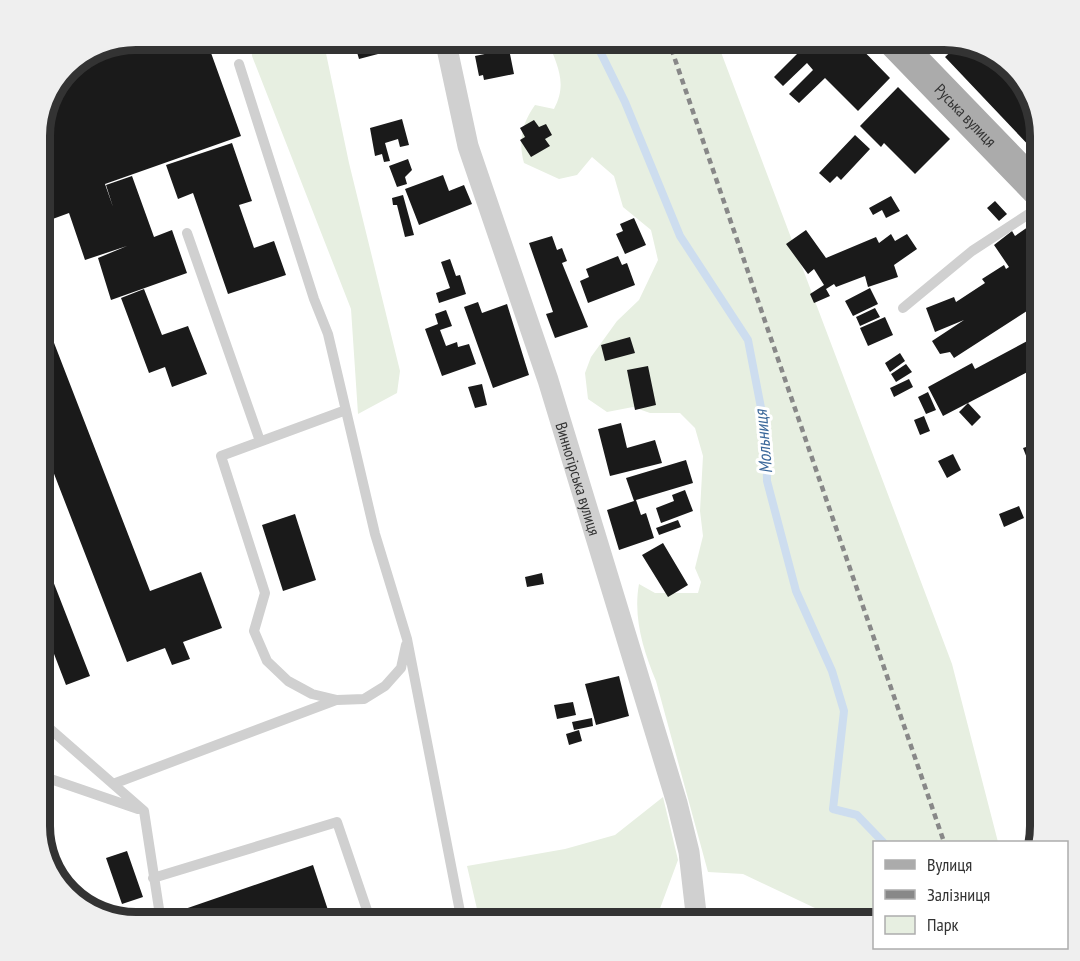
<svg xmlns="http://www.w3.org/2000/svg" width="1080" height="961" viewBox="0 0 1080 961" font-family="'PT Sans Narrow',sans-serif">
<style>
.green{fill:#e7efe1}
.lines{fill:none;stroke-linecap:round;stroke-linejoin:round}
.stream{stroke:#cdddef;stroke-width:8}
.building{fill:#1a1a1a}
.lane{stroke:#d0d0d0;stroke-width:10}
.street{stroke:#d0d0d0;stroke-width:21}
.primary{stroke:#ababab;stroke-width:33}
.rail{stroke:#888;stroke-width:4.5;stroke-dasharray:6 4.5;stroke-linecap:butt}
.labels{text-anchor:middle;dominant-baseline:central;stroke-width:6;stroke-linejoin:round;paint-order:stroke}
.street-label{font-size:16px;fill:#333;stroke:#fff}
.water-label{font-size:18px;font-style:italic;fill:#3b689a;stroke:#fff}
.rim{fill:none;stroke:#333;stroke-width:8}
</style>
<rect width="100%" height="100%" fill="#fff"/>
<path class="green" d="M251 39H323L349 163 400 371 397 393 358 414 351 309 252 56Z
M547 39H716L952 664 998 842H874V922H837L834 917 743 874 708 872 656 681C643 650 633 617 639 584L655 593H698L701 582 695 568 703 536 700 511 703 456 695 428 680 413H650L633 407 607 412 588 399 585 373 591 357 617 321 639 300 658 260 651 230 623 207 614 176 592 157 577 175 559 179 524 163C518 141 522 123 535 105L554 109C568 83 557 65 547 39Z
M663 797 678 860 655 922H480L467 866 565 849 615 835Z"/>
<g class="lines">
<path class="stream" d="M594 39 625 102 680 236 748 340 766 434 767 481 796 591 832 671 844 711 833 809 857 815 883 842"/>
</g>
<path class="building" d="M136 39H206L241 136 105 184 113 207 106 185 132 176 154 237 172 230 187 273 111 300 98 258 127 246 85 260 69 213 39 224V129L72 63Z
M353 39H374L378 54 359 59Z
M382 39H402L404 48 386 53Z
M472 39H495L496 45 473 49Z
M808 39H852L890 78 858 111 825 78 799 103 789 94 813 70 807 63 783 86 774 77 802 49 800 47Z
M928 39H945L947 40 938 49Z
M958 45 1013 69 1041 136V144L1034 151 945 57Z
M509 49 514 74 484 80 483 75 479 76 475 56Z
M898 87 950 139 915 174 884 143 881 147 860 126Z
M402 119 409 145 400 147 398 139 385 143 390 161 384 162 382 154 375 156 370 128Z
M534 120 539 127 546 124 552 135 545 139 550 146 531 157 520 140 525 137 520 128Z
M855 135 870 149 841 180 837 176 830 183 819 173Z
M232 143 252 201 239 205 254 248 274 241 286 275 228 294 193 193 178 199 166 165Z
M408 159 412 170 405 177 407 184 397 187 389 166Z
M443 175 449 191 464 185 472 204 419 225 405 189Z
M403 195 414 235 405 237 397 205H393L392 198Z
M891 196 900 211 886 218 882 210 873 215 869 208Z
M995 201 1007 214 999 221 987 208Z
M634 218 646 245 625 254 616 234 623 231 620 224Z
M1035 222 1041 229V302L954 358 950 352 940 354 932 341 964 320 935 332 926 308 954 297 956 302 985 283 982 279 1004 265 1006 269 1009 267 994 245 1012 231 1015 236Z
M806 230 826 258 876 237 879 243 891 234 895 241 907 234 917 249 894 265 898 277 868 287 865 276 836 287 834 284 826 289 830 296 814 303 810 294 824 285 814 269 808 274 786 244Z
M552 236 557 250 562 248 567 261 562 263 588 327 555 338 546 314 553 312 529 243Z
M618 256 622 265 627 263 635 285 588 303 580 281 589 277 586 269Z
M450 259 456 276 460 275 466 294 439 303 436 293 450 288 441 262Z
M870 288 878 304 853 316 845 301Z
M144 289 162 335 188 326 207 374 172 387 165 367 149 373 121 298Z
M478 302 482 313 507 304 529 375 493 388 464 307Z
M39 304 150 591 201 572 222 628 183 642 190 659 172 665 165 648 127 662 39 435Z
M875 308 880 317 860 326 856 317Z
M446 310 452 326 440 330 446 346 457 342 458 347 469 344 476 364 442 376 425 329 438 324 435 314Z
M885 317 893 335 868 346 860 328Z
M630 337 635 353 605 361 601 345Z
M1031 339 1033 343 1041 339V365L943 416 928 387 972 363 975 369Z
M900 353 905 361 890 372 885 363Z
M906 364 912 372 896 382 891 374Z
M648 366 656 405 635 410 627 370Z
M909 379 913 387 894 397 890 388Z
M482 384 487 405 475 408 468 387Z
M928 392 936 410 926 414 918 397Z
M968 403 981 417 972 426 959 412Z
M924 416 930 431 920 435 914 420Z
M621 423 627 448 655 440 662 463 610 476 598 429Z
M1041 442V494L1023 448Z
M953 454 961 470 947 478 938 461Z
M686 460 693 483 636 500 641 515 646 513 654 538 619 550 607 510 634 501 626 478Z
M685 490 693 511 661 523 656 508 674 501 672 495Z
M1019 506 1024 518 1004 527 999 514Z
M295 514 316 580 283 591 262 525Z
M678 520 681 527 659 535 656 528Z
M663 543 688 585 668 597 642 555Z
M39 545 90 676 66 685 39 615Z
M542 573 544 584 527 587 525 577Z
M619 676 629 716 596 725 585 684Z
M573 702 576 715 557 719 554 705Z
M592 718 593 726 574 730 572 722Z
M579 730 582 741 569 745 566 734Z
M127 851 143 897 122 904 106 858Z
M313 865 332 922H183L179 911Z"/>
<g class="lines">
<path class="lane" d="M239 64 314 299 328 334 375 534 407 639 462 922
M187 233 260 441
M903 308 972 251 1041 206
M346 410 221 456 265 593 254 631 267 661 288 681 312 694 337 700 364 699 385 686 401 668 406 645
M39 703 49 728 144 811 161 922
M39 775 138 809
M113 784 336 700
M153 878 337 822 371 922"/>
<path class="street" id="s1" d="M445 39 468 146 548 380 677 803 689 852 697 922"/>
<path class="primary" id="s2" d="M892 39 1041 193"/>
<path class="rail" d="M668 39 944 842"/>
</g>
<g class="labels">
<g class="street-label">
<text stroke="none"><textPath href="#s2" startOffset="106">Руська вулиця</textPath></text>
<text stroke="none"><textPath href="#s1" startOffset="460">Винногірська вулиця</textPath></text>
</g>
<g class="water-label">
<text transform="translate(763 442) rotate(-95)">Мольниця</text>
</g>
</g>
<path d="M0 0H1080V961H0ZM136 50H944A86 86 0 0 1 1030 136V826A86 86 0 0 1 944 912H136A86 86 0 0 1 50 826V136A86 86 0 0 1 136 50Z" fill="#efefef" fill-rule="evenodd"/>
<path class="rim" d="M136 50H944A86 86 0 0 1 1030 136V826A86 86 0 0 1 944 912H136A86 86 0 0 1 50 826V136A86 86 0 0 1 136 50Z"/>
<rect x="873" y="841" width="195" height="108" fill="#ffffff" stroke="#adadad" stroke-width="1.5"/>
<rect x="885" y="860" width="30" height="9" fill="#ababab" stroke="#adadad" stroke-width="1.5"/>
<text x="927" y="871" font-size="18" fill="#333333">Вулиця</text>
<rect x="885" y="890" width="30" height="9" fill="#888888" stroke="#adadad" stroke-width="1.5"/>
<text x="927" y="901" font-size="18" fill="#333333">Залізниця</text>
<rect x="885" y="916" width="30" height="18" fill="#e7efe1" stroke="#adadad" stroke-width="1.5"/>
<text x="927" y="931" font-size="18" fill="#333333">Парк</text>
</svg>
